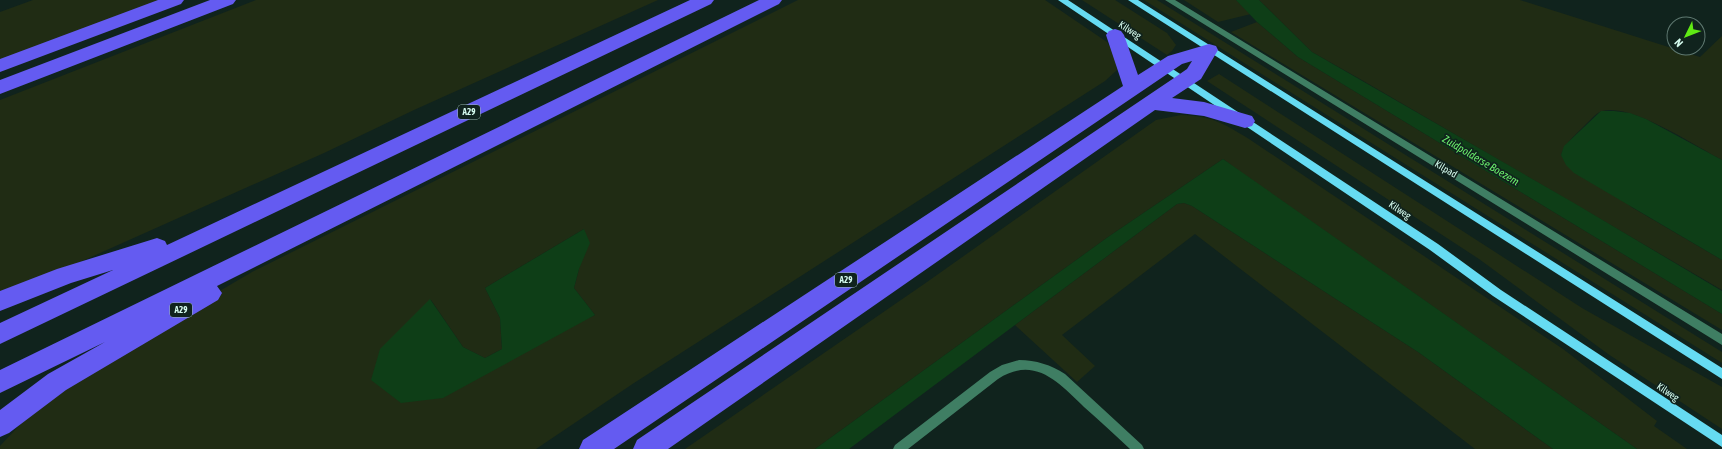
<svg xmlns="http://www.w3.org/2000/svg" width="1722" height="449" viewBox="0 0 1722 449" font-family="'Asap Condensed',sans-serif">
<style>
.green{fill:#202c14;fill-rule:evenodd}
.water{fill:#0e3e17}
.lines{fill:none;stroke-linecap:round;stroke-linejoin:round}
.minor{fill:#3f7e63;fill-rule:evenodd}
.major{fill:#66dbf2;fill-rule:evenodd}
.highway{fill:#645bf1;fill-rule:evenodd}
.labels{text-anchor:middle;dominant-baseline:central;stroke-width:3.5;stroke-linejoin:round;paint-order:stroke}
.shield{fill:#10231d;stroke:#9abaaf;stroke-width:1}
.shield-label{font-size:9px;font-weight:bold;fill:#d5fbee}
.street-label{font-size:10px;fill:#d5fbee;stroke:#10231d}
.water-label{font-size:11px;font-style:italic;fill:#6cf26d;stroke:#10231d}
</style>
<rect width="100%" height="100%" fill="#10231d"/>
<path class="green" d="M33 0H172L0 65V12Z
M256 0H658L414 110 324 153 15 291 0 296V100Z
M798 0H1045L1107 42 1115 56 1117 70 1105 81 634 383 536 449H0V446L44 399 95 364 252 272ZM584 229 579 269 574 288 595 315 401 403 431 300 463 347 485 358 502 349 500 318 485 288Z
M1082 0H1115L1167 33 1176 45 1172 51 1167 55Z
M1144 0H1157L1722 352V363Z
M1184 0H1236L1251 14 1218 22Z
M1259 0H1520L1700 57 1722 36V160C1695 146 1632 103 1602 111 1595 113 1587 124 1581 129 1573 137 1565 144 1561 155L1633 208 1722 260V290L1360 79 1312 52Z
M1257 22 1298 57 1722 314V330L1231 32Z
M1219 74 1582 308 1722 387V429L1608 354 1479 259 1207 81Z
M1181 115C1212 116 1223 123 1249 139L1563 349 1657 421 1654 426 1687 449H1637L1239 171 1223 159 1108 237 815 449H685L927 282 1156 120Z
M1184 203 1192 206 1418 352 1553 449H1475L1195 234 1062 335 1095 366 1077 382 1015 325 1177 204Z"/>
<path class="water" d="M1236 0H1259L1312 52 1574 203 1722 291V314L1298 57 1257 22Z
M1601 111H1614L1630 113 1646 119 1722 160V260L1574 173 1566 165 1561 155 1564 146Z
M1223 159 1637 449H1553L1418 352 1192 206 1184 203 1177 204 849 449H815L1108 237Z
M584 229 590 243 579 269 574 288 595 315 443 398 401 403 371 380 380 349 430 299 463 347 485 358 502 349 500 318 485 288Z"/>
<g class="lines">
<path class="minor" d="M1165 0H1175L1722 334V345Z
M1019 360C1036 360 1051 365 1065 374L1142 445 1144 449H1130C1115 435 1100 421 1084 407 1059 383 1035 355 998 379L908 449H893L895 445 990 372 1002 365Z"/>
<path class="major" d="M1058 0H1068L1438 244 1501 290 1722 435V447L1493 296 1430 250Z
M1128 0H1138L1722 368V379Z"/>
<path class="highway" d="M158 0H184L181 4 0 72V59Z
M210 0H236L233 4 0 94V80Z
M690 0H714L711 4 0 344V323L113 270 71 283 0 311V291L57 269 157 238 165 241 167 245Z
M759 0H782L779 4 217 286 222 293 218 300 66 390 9 433 0 437V410L48 374 105 342 0 393V370Z
M1115 29 1121 31 1124 35 1138 75 1168 56 1209 44 1216 46 1218 50 1201 79 1172 98 1204 102 1252 116 1255 121 1252 126 1245 128 1204 116 1155 110 668 449H633L637 440 1174 78 1187 69 1192 61 1182 64 614 449H579L583 440 1123 86 1106 35 1109 31Z"/>
</g>
<g class="labels">
<g class="shield">
<rect x="458" y="105" width="22" height="14" rx="3"/>
<rect x="835" y="273" width="22" height="14" rx="3"/>
<rect x="170" y="303" width="22" height="14" rx="3"/>
</g>
<g class="shield-label">
<text x="469" y="112">A29</text>
<text x="846" y="280">A29</text>
<text x="181" y="310">A29</text>
</g>
<g class="street-label">
<text transform="translate(1130 30) rotate(33)">Kilweg</text>
<text transform="translate(1446 169) rotate(31)">Kilpad</text>
<text transform="translate(1400 210) rotate(34)">Kilweg</text>
<text transform="translate(1668 392) rotate(34)">Kilweg</text>
</g>
<g class="water-label">
<text transform="translate(1481 160) rotate(31)">Zuidpolderse Boezem</text>
</g>
</g>
<g transform="translate(1686 36) rotate(227)"><circle r="19" fill="#10231d" stroke="#5f7971"/>
<path d="M0-3L7 15L0 10L-7 15Z" fill="#60e914"/>
<text y="-6" font-size="11" font-weight="bold" text-anchor="middle" fill="#d5fbee">N</text>
</g>
</svg>
